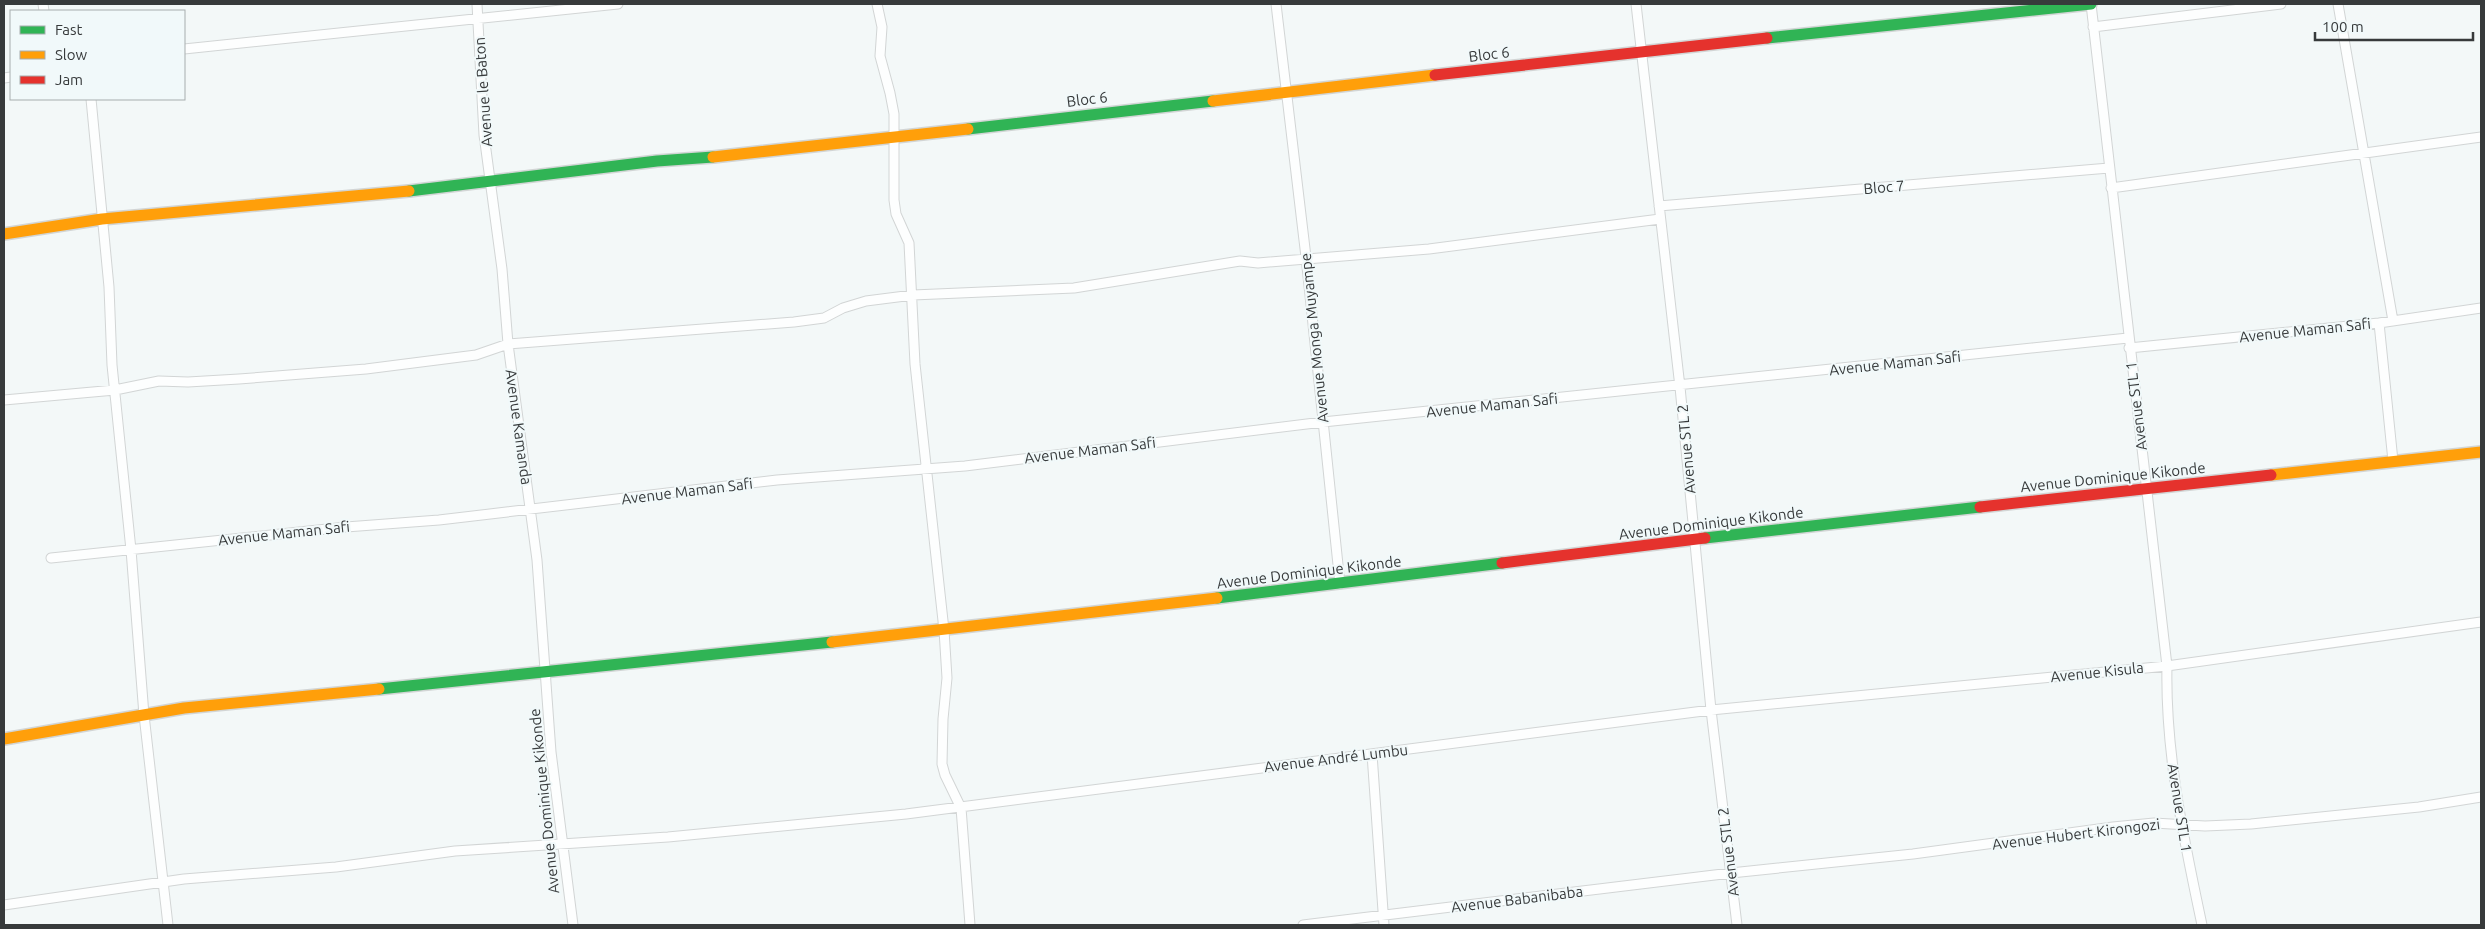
<svg xmlns="http://www.w3.org/2000/svg" width="2485" height="929" viewBox="0 0 2485 929" font-family="Ubuntu,sans-serif">
<style>
.lines{fill:none;stroke-linecap:round;stroke-linejoin:round}
.street-casing{stroke:#d2d5d5;stroke-width:11}
.fast-casing{stroke:#d2d5d5;stroke-width:14}
.slow-casing{stroke:#d2d5d5;stroke-width:14}
.jam-casing{stroke:#d2d5d5;stroke-width:14}
.street{stroke:#fdfefe;stroke-width:9}
.fast{stroke:#30b455;stroke-width:11}
.slow{stroke:#ff9f0a;stroke-width:11}
.jam{stroke:#e5322d;stroke-width:11}
.labels{text-anchor:middle;dominant-baseline:central;stroke-width:4;stroke-linejoin:round;paint-order:stroke}
.street-label{font-size:15px;fill:#373a3b;stroke:#f1f9fa}
</style>
<rect width="100%" height="100%" fill="#f3f8f8"/>
<g class="lines">
<g class="street-casing">
<path id="street" d="M43 4 44 11
M477 4 484 135 502 269 508 344 537 560 551 752 573 925
M877 4 882 27 880 56 890 93 894 114V200L896 214 909 243 915 364 944 630 947 678 943 719 942 764 945 775 961 808 970 925
M1276 4 1306 257 1340 584
M1636 4 1680 387 1711 710 1737 925
M2091 4 2167 666C2165 753 2184 840 2202 925
M2338 4 2393 321
M2093 27 2281 4
M184 49 618 4
M4 78 11 77
M91 99 109 287 112 365 131 550 144 715 168 925
M2111 188 2481 137
M1659 206 2109 168
M2379 323 2393 461
M2129 348 2379 323 2481 308
M4 400 115 390 159 381 188 382 239 379 366 369 476 355 508 344 794 322 824 318 843 308 866 301 913 295 1074 288 1240 261 1258 263 1429 249 1660 219
M51 558 346 527 439 520 777 480 965 466 1323 422 2128 338
M1372 754 1384 925
M4 905 184 879 336 867 455 851 668 837 906 814 1711 710 2167 666 2481 622
M1303 925 1731 873 1913 854 2113 827 2154 823 2205 826 2251 824 2419 807 2481 797"/>
</g>
<g class="fast-casing">
<path id="fast" d="M1767 38 2091 4
M968 129 1213 101
M409 191 657 161 713 157
M1705 538 1980 507
M1217 598 1502 563
M379 689 832 642"/>
</g>
<g class="slow-casing">
<path id="slow" d="M1213 101 1435 75
M713 157 968 129
M4 234 102 219 409 191
M2271 475 2481 452
M832 642 1217 598
M4 739 184 708 379 689"/>
</g>
<g class="jam-casing">
<path id="jam" d="M1435 75 1767 38
M1980 507 2271 475
M1502 563 1705 538"/>
</g>
<use href="#street" class="street"/>
<use href="#fast" class="fast"/>
<use href="#slow" class="slow"/>
<use href="#jam" class="jam"/>
</g>
<g class="labels">
<g class="street-label">
<text transform="translate(1489 54) rotate(-7)">Bloc 6</text>
<text transform="translate(483 92) rotate(-94)">Avenue le Baton</text>
<text transform="translate(1087 99) rotate(-7)">Bloc 6</text>
<text transform="translate(1884 187) rotate(-5)">Bloc 7</text>
<text transform="translate(2305 330) rotate(-6)">Avenue Maman Safi</text>
<text transform="translate(1314 338) rotate(-96)">Avenue Monga Muyampe</text>
<text transform="translate(1895 363) rotate(-6)">Avenue Maman Safi</text>
<text transform="translate(1492 405) rotate(-6)">Avenue Maman Safi</text>
<text transform="translate(2136 406) rotate(-97)">Avenue STL 1</text>
<text transform="translate(519 427) rotate(82)">Avenue Kamanda</text>
<text transform="translate(1686 449) rotate(-95)">Avenue STL 2</text>
<text transform="translate(1090 450) rotate(-7)">Avenue Maman Safi</text>
<text transform="translate(2113 477) rotate(-6)">Avenue Dominique Kikonde</text>
<text transform="translate(687 491) rotate(-7)">Avenue Maman Safi</text>
<text transform="translate(1711 523) rotate(-7)">Avenue Dominique Kikonde</text>
<text transform="translate(284 533) rotate(-6)">Avenue Maman Safi</text>
<text transform="translate(1309 572) rotate(-7)">Avenue Dominique Kikonde</text>
<text transform="translate(2097 672) rotate(-6)">Avenue Kisula</text>
<text transform="translate(1336 758) rotate(-7)">Avenue André Lumbu</text>
<text transform="translate(544 801) rotate(-96)">Avenue Dominique Kikonde</text>
<text transform="translate(2180 808) rotate(81)">Avenue STL 1</text>
<text transform="translate(2076 834) rotate(-7)">Avenue Hubert Kirongozi</text>
<text transform="translate(1728 852) rotate(-97)">Avenue STL 2</text>
<text transform="translate(1517 899) rotate(-7)">Avenue Babanibaba</text>
</g>
</g>
<rect width="2485" height="929" fill="none" stroke="#373a3b" stroke-width="10"/>
<rect x="10" y="10" width="175" height="90" fill="#f1f9fa" stroke="#a7adae"/>
<rect x="20" y="26" width="25" height="8" fill="#30b455" stroke="#a7adae"/>
<text x="55" y="35" font-size="15" fill="#373a3b">Fast</text>
<rect x="20" y="51" width="25" height="8" fill="#ff9f0a" stroke="#a7adae"/>
<text x="55" y="60" font-size="15" fill="#373a3b">Slow</text>
<rect x="20" y="76" width="25" height="8" fill="#e5322d" stroke="#a7adae"/>
<text x="55" y="85" font-size="15" fill="#373a3b">Jam</text>
<path d="M2315 32v8h158v-8" fill="none" stroke="#373a3b" stroke-width="2.5"/>
<text x="2322" y="32" font-size="15" fill="#373a3b" stroke="#f1f9fa" stroke-width="4" paint-order="stroke">100 m</text>
</svg>
